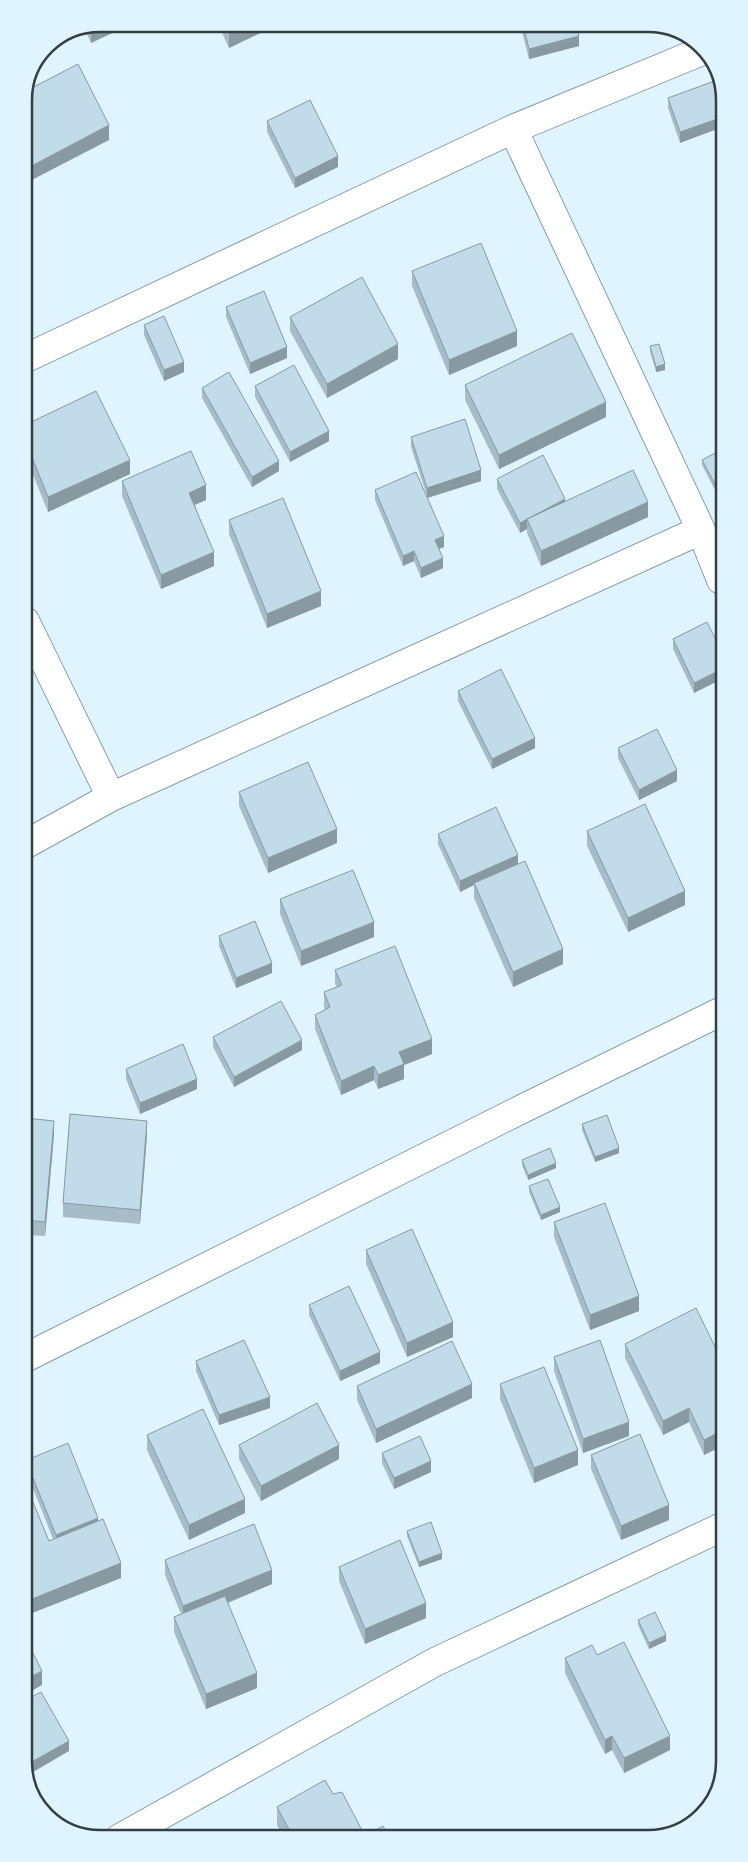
<svg xmlns="http://www.w3.org/2000/svg" width="748" height="1862" viewBox="0 0 748 1862" font-family="Rubik,sans-serif">
<style>
.lines{fill:none;stroke-linecap:round;stroke-linejoin:round}
.street-casing{stroke:#859daa;stroke-width:30}
.street{stroke:#fff;stroke-width:28}
.wall{fill:#a7bcc8}
.shaded-wall{fill:#8899a2}
.building{fill:#c2dbe8;stroke:#8899a2}
.rim{fill:none;stroke:#343e43;stroke-width:2.5}
</style>
<rect width="100%" height="100%" fill="#dff4ff"/>
<g class="lines">
<g class="street-casing">
<path id="street" d="M702 51 513 129 701 530 721 580
M24 359 513 129
M25 621 111 797 701 530
M26 844 111 797
M27 1357 522 1109 722 1011
M120 1838 435 1662 724 1526"/>
</g>
<use href="#street" class="street"/>
</g>
<path class="wall" d="M101 24 91 43 85 30Z
M218 24H279L229 48Z
M520 24H576L579 46 529 59Z
M720 79 680 143 668 108V98Z
M267 121 338 167 295 188 267 132Z
M412 271 517 346 449 375 412 286Z
M226 307 287 358 250 374 226 317Z
M290 317 398 359 327 398 290 331Z
M144 325 184 372 164 381 144 335Z
M650 346 665 370 656 372 650 351Z
M465 385 606 417 499 469 465 400Z
M255 386 329 441 290 462 255 397Z
M202 388 279 471 252 487 202 398Z
M25 425 130 474 48 512 25 455Z
M411 437 481 481 427 498 444 547 439 549 443 568 421 578 414 561 403 566 375 500V490L427 496 411 447Z
M721 450 716 492 702 465V460Z
M497 479 565 501 648 517 541 566 527 533V529L520 533 497 489Z
M122 481 206 500 195 505 214 566 161 589 122 496Z
M229 520 321 606 267 628 229 534Z
M707 622 694 693 673 649V639Z
M458 691 535 748 492 769 458 701Z
M618 748 677 781 639 800 618 758Z
M239 792 337 843 268 873 239 806Z
M587 831 685 905 628 932 587 846Z
M438 834 518 864 563 964 513 987 474 898V885L460 892 438 844Z
M280 899 374 937 301 966 280 914Z
M219 936 272 973 236 988 219 946Z
M335 970 432 1054 404 1065V1079L378 1089 374 1080 341 1095 315 1029V1015L325 1010 324 1007V992L337 987 335 984Z
M213 1037 302 1050 234 1087 213 1047Z
M126 1069 197 1089 140 1114 126 1079Z
M26 1118 54 1135 45 1236 26 1235Z
M582 1124 619 1153 595 1162 582 1130Z
M147 1135 140 1224 63 1217V1203Z
M522 1160 556 1168 528 1180 522 1165Z
M529 1186 560 1212 541 1220 529 1192Z
M554 1222 639 1311 590 1330 554 1237Z
M366 1250 453 1337 407 1357 366 1264Z
M309 1305 380 1363 340 1381 309 1315Z
M625 1344 723 1363 724 1445 704 1455 689 1422 663 1435 625 1358Z
M554 1357 629 1436 583 1453 554 1371Z
M196 1361 270 1408 219 1425 196 1371Z
M500 1384 578 1465 534 1483 500 1399Z
M357 1386 472 1398 376 1443 357 1400Z
M147 1435 245 1513 189 1540 147 1450Z
M239 1445 339 1459 261 1501 239 1459Z
M382 1453 431 1472 394 1489 382 1463Z
M591 1455 669 1520 621 1540 591 1469Z
M27 1460 98 1521 121 1578 27 1615V1504L49 1541 53 1539 27 1473Z
M407 1531 442 1559 419 1567 407 1536Z
M165 1560 272 1584 228 1603 257 1688 206 1709 174 1632V1617L181 1614 165 1575Z
M339 1567 426 1618 365 1644 339 1581Z
M638 1620 666 1641 649 1649 638 1625Z
M597 1655 670 1750 624 1773 612 1750 605 1754 565 1673V1658Z
M333 1794 365 1836H388L283 1837 277 1825V1807Z"/>
<path class="shaded-wall" d="M101 24H132L91 43V28Z
M249 24H279L229 48V33Z
M579 36V46L529 59V49Z
M720 118V128L680 143V132Z
M109 125V140L24 184V170Z
M338 156V167L295 188V178Z
M517 331V346L449 375V360Z
M398 344V359L327 398V384Z
M287 347V358L250 374V363Z
M184 362V372L164 381V370Z
M665 364V370L656 372V367Z
M606 402V417L499 469V455Z
M329 431V441L290 462V452Z
M130 460V474L48 512V497Z
M279 461V471L252 487V477Z
M481 470V481L427 498V488Z
M721 484V489L716 492V486Z
M206 485V500L189 507V493Z
M565 499V509L527 519Z
M648 502V517L541 566V551Z
M527 519V529L520 533V523Z
M444 536V547L435 550V540Z
M414 551V561L403 566V556Z
M214 552V566L161 589V575Z
M443 558V568L421 578V568Z
M321 591V606L267 628V614Z
M722 669V679L694 693V683Z
M535 738V748L492 769V759Z
M677 770V781L639 800V790Z
M337 829V843L268 873V858Z
M518 855V865L474 883V885L460 892V881Z
M685 891V905L628 932V918Z
M374 922V937L301 966V951Z
M563 949V964L513 987V972Z
M272 963V973L236 988V978Z
M432 1039V1054L404 1065V1079L378 1089V1075L399 1052Z
M302 1040V1050L234 1087V1077Z
M374 1066V1080L341 1095V1081Z
M197 1079V1089L140 1114V1103Z
M54 1121V1135L45 1236V1222Z
M147 1121V1135L140 1224V1210Z
M619 1148V1153L595 1162V1157Z
M556 1163V1168L528 1180V1175Z
M560 1207V1212L541 1220V1215Z
M639 1296V1311L590 1330V1315Z
M453 1322V1337L407 1357V1343Z
M380 1352V1363L340 1381V1371Z
M472 1384V1398L376 1443V1429Z
M270 1397V1408L219 1425V1415Z
M689 1408V1422L663 1435V1421Z
M629 1422V1436L583 1453V1439Z
M723 1430 724 1445 704 1455V1440Z
M339 1445V1459L261 1501V1486Z
M578 1450V1465L534 1483V1468Z
M431 1461V1472L394 1489V1478Z
M245 1499V1513L189 1540V1525Z
M669 1505V1520L621 1540V1526Z
M98 1518V1528L56 1545V1535Z
M442 1553V1559L419 1567V1562Z
M121 1563V1578L27 1615V1601Z
M272 1570V1584L183 1621V1606Z
M426 1603V1618L365 1644V1629Z
M666 1635V1641L649 1649V1643Z
M42 1671V1685L28 1693V1678Z
M257 1673V1688L206 1709V1694Z
M612 1736V1750L605 1754V1740Z
M670 1736V1750L624 1773V1758Z
M69 1741V1751L28 1775V1764Z"/>
<path class="building" d="M225 24H249L229 33Z
M523 24H576L579 36 529 49Z
M78 64 109 125 24 170V96L26 91Z
M720 79V118L680 132 668 98Z
M310 100 338 156 295 178 267 121Z
M481 243 517 331 449 360 412 271Z
M362 277 398 344 327 384 290 317Z
M264 291 287 347 250 363 226 307Z
M164 316 184 362 164 370 144 325Z
M572 333 606 402 499 455 465 385Z
M659 344 665 364 656 367 650 346Z
M294 365 329 431 290 452 255 386Z
M229 372 279 461 252 477 202 388Z
M96 391 130 460 48 497 25 440V425Z
M465 419 481 470 427 488 411 437Z
M721 450V484L716 486 702 460Z
M191 451 206 485 189 493 214 552 161 575 122 481Z
M543 455 565 499 520 523 497 479Z
M633 470 648 502 541 551 527 519Z
M416 472 444 536 435 540 443 558 421 568 414 551 403 556 375 490Z
M283 498 321 591 267 614 229 520Z
M707 622 722 652V669L694 683 673 639Z
M501 669 535 738 492 759 458 691Z
M657 729 677 770 639 790 618 748Z
M308 762 337 829 268 858 239 792Z
M645 804 685 891 628 918 587 831Z
M496 807 518 855 460 881 438 834Z
M525 861 563 949 513 972 474 883Z
M353 870 374 922 301 951 280 899Z
M255 921 272 963 236 978 219 936Z
M395 946 432 1039 399 1052 404 1064 378 1075 374 1066 341 1081 315 1015 330 1007 324 992 342 985 335 970Z
M281 1001 302 1040 234 1077 213 1037Z
M183 1044 197 1079 140 1103 126 1069Z
M70 1114 147 1121 140 1210 63 1203Z
M607 1115 619 1148 595 1157 582 1124Z
M26 1118 54 1121 45 1222 26 1220Z
M550 1148 556 1163 528 1175 522 1160Z
M548 1179 560 1207 541 1215 529 1186Z
M605 1203 639 1296 590 1315 554 1222Z
M412 1229 453 1322 407 1343 366 1250Z
M349 1286 380 1352 340 1371 309 1305Z
M696 1308 723 1363V1430L704 1440 689 1408 663 1421 625 1344Z
M244 1340 270 1397 219 1415 196 1361Z
M600 1340 629 1422 583 1439 554 1357Z
M452 1341 472 1384 376 1429 357 1386Z
M544 1367 578 1450 534 1468 500 1384Z
M317 1403 339 1445 261 1486 239 1445Z
M203 1409 245 1499 189 1525 147 1435Z
M640 1434 669 1505 621 1526 591 1455Z
M420 1436 431 1461 394 1478 382 1453Z
M68 1443 98 1518 56 1535 27 1463V1460Z
M33 1502 49 1541 103 1519 121 1563 27 1601V1504Z
M431 1522 442 1553 419 1562 407 1531Z
M254 1524 272 1570 183 1606 165 1560Z
M400 1540 426 1603 365 1629 339 1567Z
M225 1596 257 1673 206 1694 174 1617Z
M655 1612 666 1635 649 1643 638 1620Z
M27 1641 42 1671 28 1678Z
M624 1642 670 1736 624 1758 612 1736 605 1740 565 1658 592 1645 597 1655Z
M41 1692 69 1741 28 1764V1699Z
M325 1780 333 1794 342 1792 365 1836 383 1826 388 1836 293 1837 277 1807Z"/>
<path d="M0 0H748V1862H0ZM100 32H648A68 68 0 0 1 716 100V1762A68 68 0 0 1 648 1830H100A68 68 0 0 1 32 1762V100A68 68 0 0 1 100 32Z" fill="#dff4ff" fill-rule="evenodd"/>
<path class="rim" d="M100 32H648A68 68 0 0 1 716 100V1762A68 68 0 0 1 648 1830H100A68 68 0 0 1 32 1762V100A68 68 0 0 1 100 32Z"/>
</svg>
